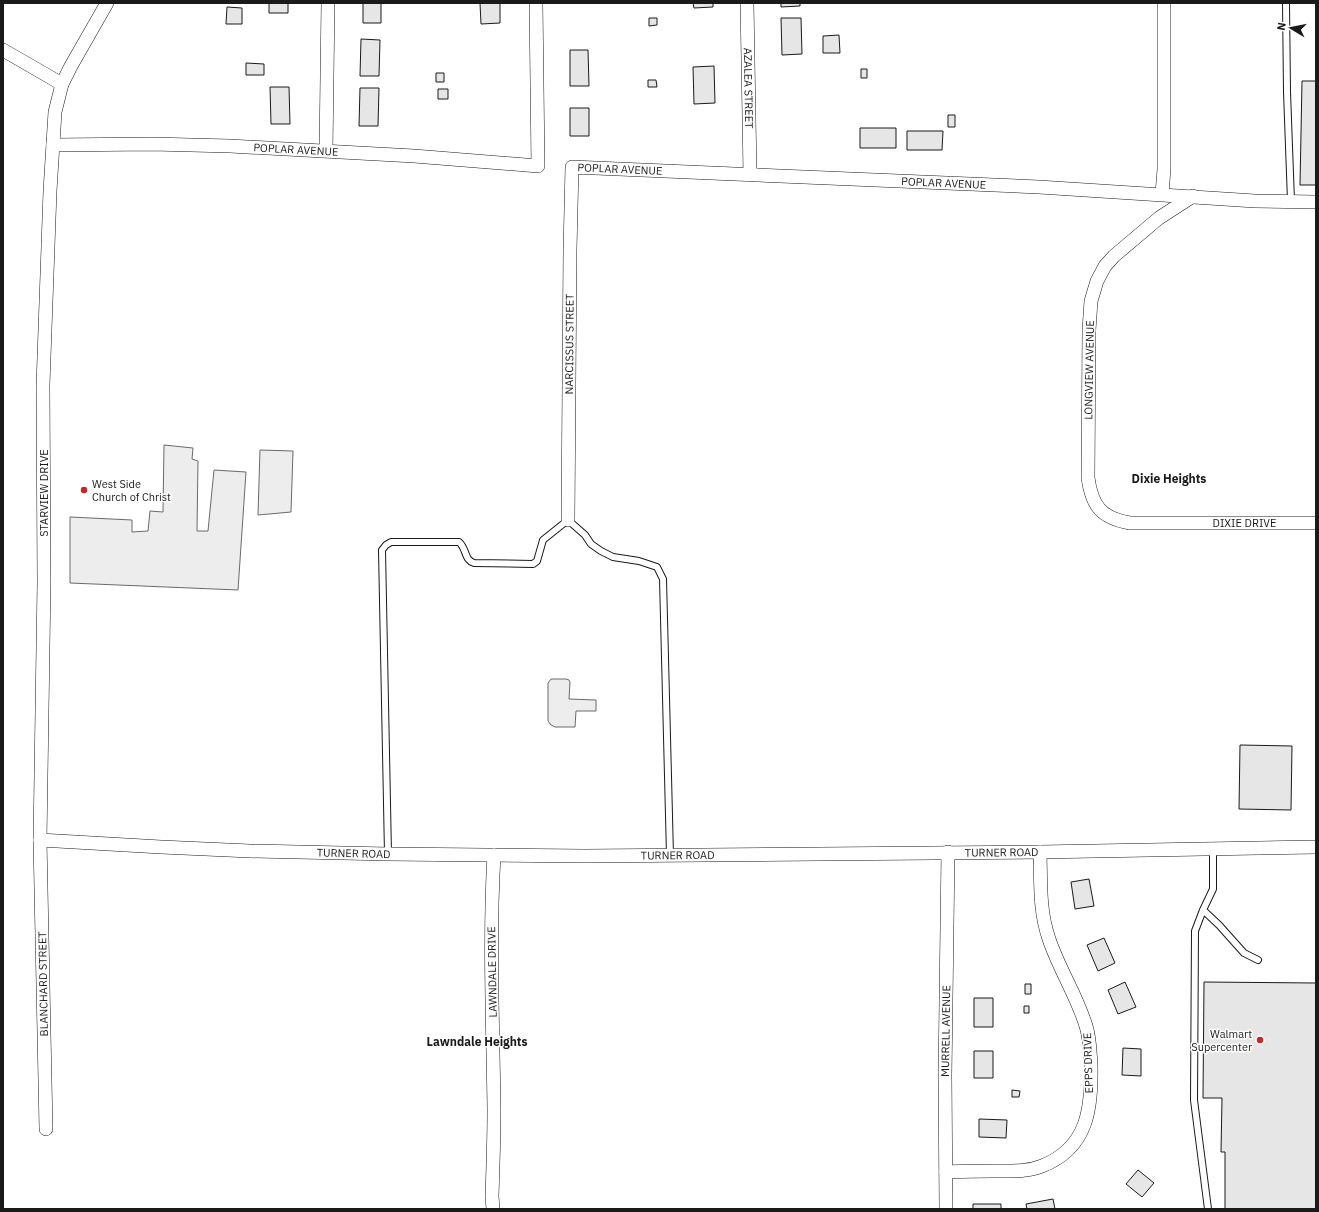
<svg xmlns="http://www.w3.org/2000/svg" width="1319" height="1212" viewBox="0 0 1319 1212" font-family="'IBM Plex Sans',sans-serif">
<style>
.built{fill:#ededed;stroke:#6a6a6a}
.building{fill:#e6e6e6;stroke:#1a1a1a}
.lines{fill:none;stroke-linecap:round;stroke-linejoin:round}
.lane-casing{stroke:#1a1a1a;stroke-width:8}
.street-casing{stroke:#1a1a1a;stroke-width:14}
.lane{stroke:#fff;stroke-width:6}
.street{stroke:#fff;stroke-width:13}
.poi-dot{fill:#c62828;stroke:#fff;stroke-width:1.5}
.labels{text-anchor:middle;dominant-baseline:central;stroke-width:3;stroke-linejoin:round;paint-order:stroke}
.street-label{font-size:11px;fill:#1a1a1a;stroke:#fff}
.poi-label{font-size:11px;fill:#1a1a1a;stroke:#fff;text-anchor:start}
.neighbourhood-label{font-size:12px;font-weight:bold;fill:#1a1a1a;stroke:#fff}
</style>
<rect width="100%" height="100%" fill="#fff"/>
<path class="built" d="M164 445 193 448 192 459 198 461 197 531H208L214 470 246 472 238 590 70 583V517L132 520V532L148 531 150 511 163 512Z
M260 450 293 451 291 512 258 515Z
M551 679H566L569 680 570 682 569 699 596 700V711H576L575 727H555L551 725 548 721V683Z"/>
<path class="building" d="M269 3H288V13H269Z
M363 3H381V23H363Z
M480 3H500V23L481 24Z
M693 3H713V7L694 8Z
M781 3H800V6L781 7Z
M227 7 242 8V24H226Z
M649 18H657V25L649 26Z
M781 18H801L802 54 782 55Z
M839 35 840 53H823V36Z
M361 39 380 40 379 76H360Z
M570 50H588L589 86H570Z
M246 63 264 64V75H246Z
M714 66 715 103 694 104 693 67Z
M861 69H867V78H861Z
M436 73H444V82H436Z
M648 80H656L657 87H648Z
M1302 81H1316V185H1300Z
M270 87H289L290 124H271Z
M360 88H379L378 126H359Z
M438 89H448V99H438Z
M570 108H589V136H570Z
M948 115H955V127H948Z
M860 128H896V148H860Z
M907 131H943L942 150H907Z
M1240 745 1292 746 1291 810 1239 809Z
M1089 879 1094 906 1075 909 1071 882Z
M1104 938 1115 963 1098 971 1087 945Z
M1125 982 1136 1007 1118 1014 1108 990Z
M1204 982 1316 983V1209H1225V1152H1221L1222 1098H1203Z
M1025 984H1031V994H1025Z
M974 998H993V1027H974Z
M1024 1006H1029V1013H1024Z
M1123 1048 1141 1049V1076L1122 1075Z
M974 1051H993V1078H974Z
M1012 1090 1020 1091 1019 1097H1012Z
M979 1119 1007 1120 1006 1138 979 1137Z
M1138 1170 1154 1183 1142 1197 1126 1184Z
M1053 1199 1055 1209H1027L1026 1204Z
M973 1204H1001V1209H973Z"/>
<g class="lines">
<g class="lane-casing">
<path id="lane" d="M1286 3 1287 92 1291 201
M388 854 382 550 386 545 391 542H459C467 549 464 560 474 563L533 564 537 561 543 540 568 520 585 535 591 544 601 551 613 557 639 561 657 567 663 579 670 855
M1203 910 1219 925 1244 953 1258 960
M1208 1209 1194 1100 1195 931 1203 910 1213 889V849"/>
</g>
<g class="street-casing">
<g id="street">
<path id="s1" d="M747 3 750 174"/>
<path d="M3 50 62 84"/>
<path id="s2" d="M53 145 152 144 230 146 414 156 538 166 536 3"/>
<path d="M326 150 328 3"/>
<path d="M1162 194 1164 169V3"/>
<path id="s3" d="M1193 196 1159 218 1114 256 1105 266 1097 281 1091 301 1089 330 1088 478C1092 506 1101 518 1130 523H1316"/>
<path id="s4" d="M568 520 570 250 572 167 1039 187 1255 201 1316 202"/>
<path id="s5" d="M40 840 161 847 250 851 388 854 585 856 1040 852 1316 847"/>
<path d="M46 1129 40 840 44 583 43 385 50 191 55 112 62 84 71 66 107 3"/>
<path d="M946 1172C962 1171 978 1171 994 1171 1011 1171 1027 1172 1042 1166 1088 1148 1092 1108 1091 1065 1090 1052 1090 1038 1086 1026 1077 996 1059 969 1049 939 1039 910 1041 883 1040 852"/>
<path d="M493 1209 492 1196C493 1167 494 1139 494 1110 493 1025 489 940 494 855"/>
<path id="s6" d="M946 1209 945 1076 948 852"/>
</g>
</g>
<use href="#lane" class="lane"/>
<use href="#street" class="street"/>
</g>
<g class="poi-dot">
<circle cx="84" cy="490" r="4"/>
<circle cx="1260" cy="1040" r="4"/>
</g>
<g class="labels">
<g class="street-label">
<text stroke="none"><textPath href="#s1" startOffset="85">AZALEA STREET</textPath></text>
<text stroke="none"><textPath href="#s2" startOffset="243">POPLAR AVENUE</textPath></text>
<text stroke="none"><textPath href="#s4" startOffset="401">POPLAR AVENUE</textPath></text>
<text stroke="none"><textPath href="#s4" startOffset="725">POPLAR AVENUE</textPath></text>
<text stroke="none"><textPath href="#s4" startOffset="176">NARCISSUS STREET</textPath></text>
<text transform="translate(1089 370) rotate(-89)">LONGVIEW AVENUE</text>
<text transform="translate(44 493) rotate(-90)">STARVIEW DRIVE</text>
<text stroke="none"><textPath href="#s3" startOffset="510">DIXIE DRIVE</textPath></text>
<text stroke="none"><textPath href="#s5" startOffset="962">TURNER ROAD</textPath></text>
<text stroke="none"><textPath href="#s5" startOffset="314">TURNER ROAD</textPath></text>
<text stroke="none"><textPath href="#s5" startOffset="638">TURNER ROAD</textPath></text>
<text transform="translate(492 972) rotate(-91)">LAWNDALE DRIVE</text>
<text transform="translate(43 984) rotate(-91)">BLANCHARD STREET</text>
<text stroke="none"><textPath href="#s6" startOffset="178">MURRELL AVENUE</textPath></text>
<text transform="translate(1088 1063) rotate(-92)">EPPS DRIVE</text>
</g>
<g class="poi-label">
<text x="92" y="484">West Side<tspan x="92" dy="13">Church of Christ</tspan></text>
<text x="1252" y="1034" text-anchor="end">Walmart<tspan x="1252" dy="13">Supercenter</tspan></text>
</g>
<g class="neighbourhood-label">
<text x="1169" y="478">Dixie Heights</text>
<text x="477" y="1041">Lawndale Heights</text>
</g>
</g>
<rect width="1319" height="1212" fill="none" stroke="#1a1a1a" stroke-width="8"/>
<g transform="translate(1291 28) rotate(280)" stroke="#ffffff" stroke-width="3" paint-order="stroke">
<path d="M0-3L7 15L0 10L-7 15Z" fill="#1a1a1a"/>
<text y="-6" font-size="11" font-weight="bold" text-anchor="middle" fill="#1a1a1a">N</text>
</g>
</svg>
